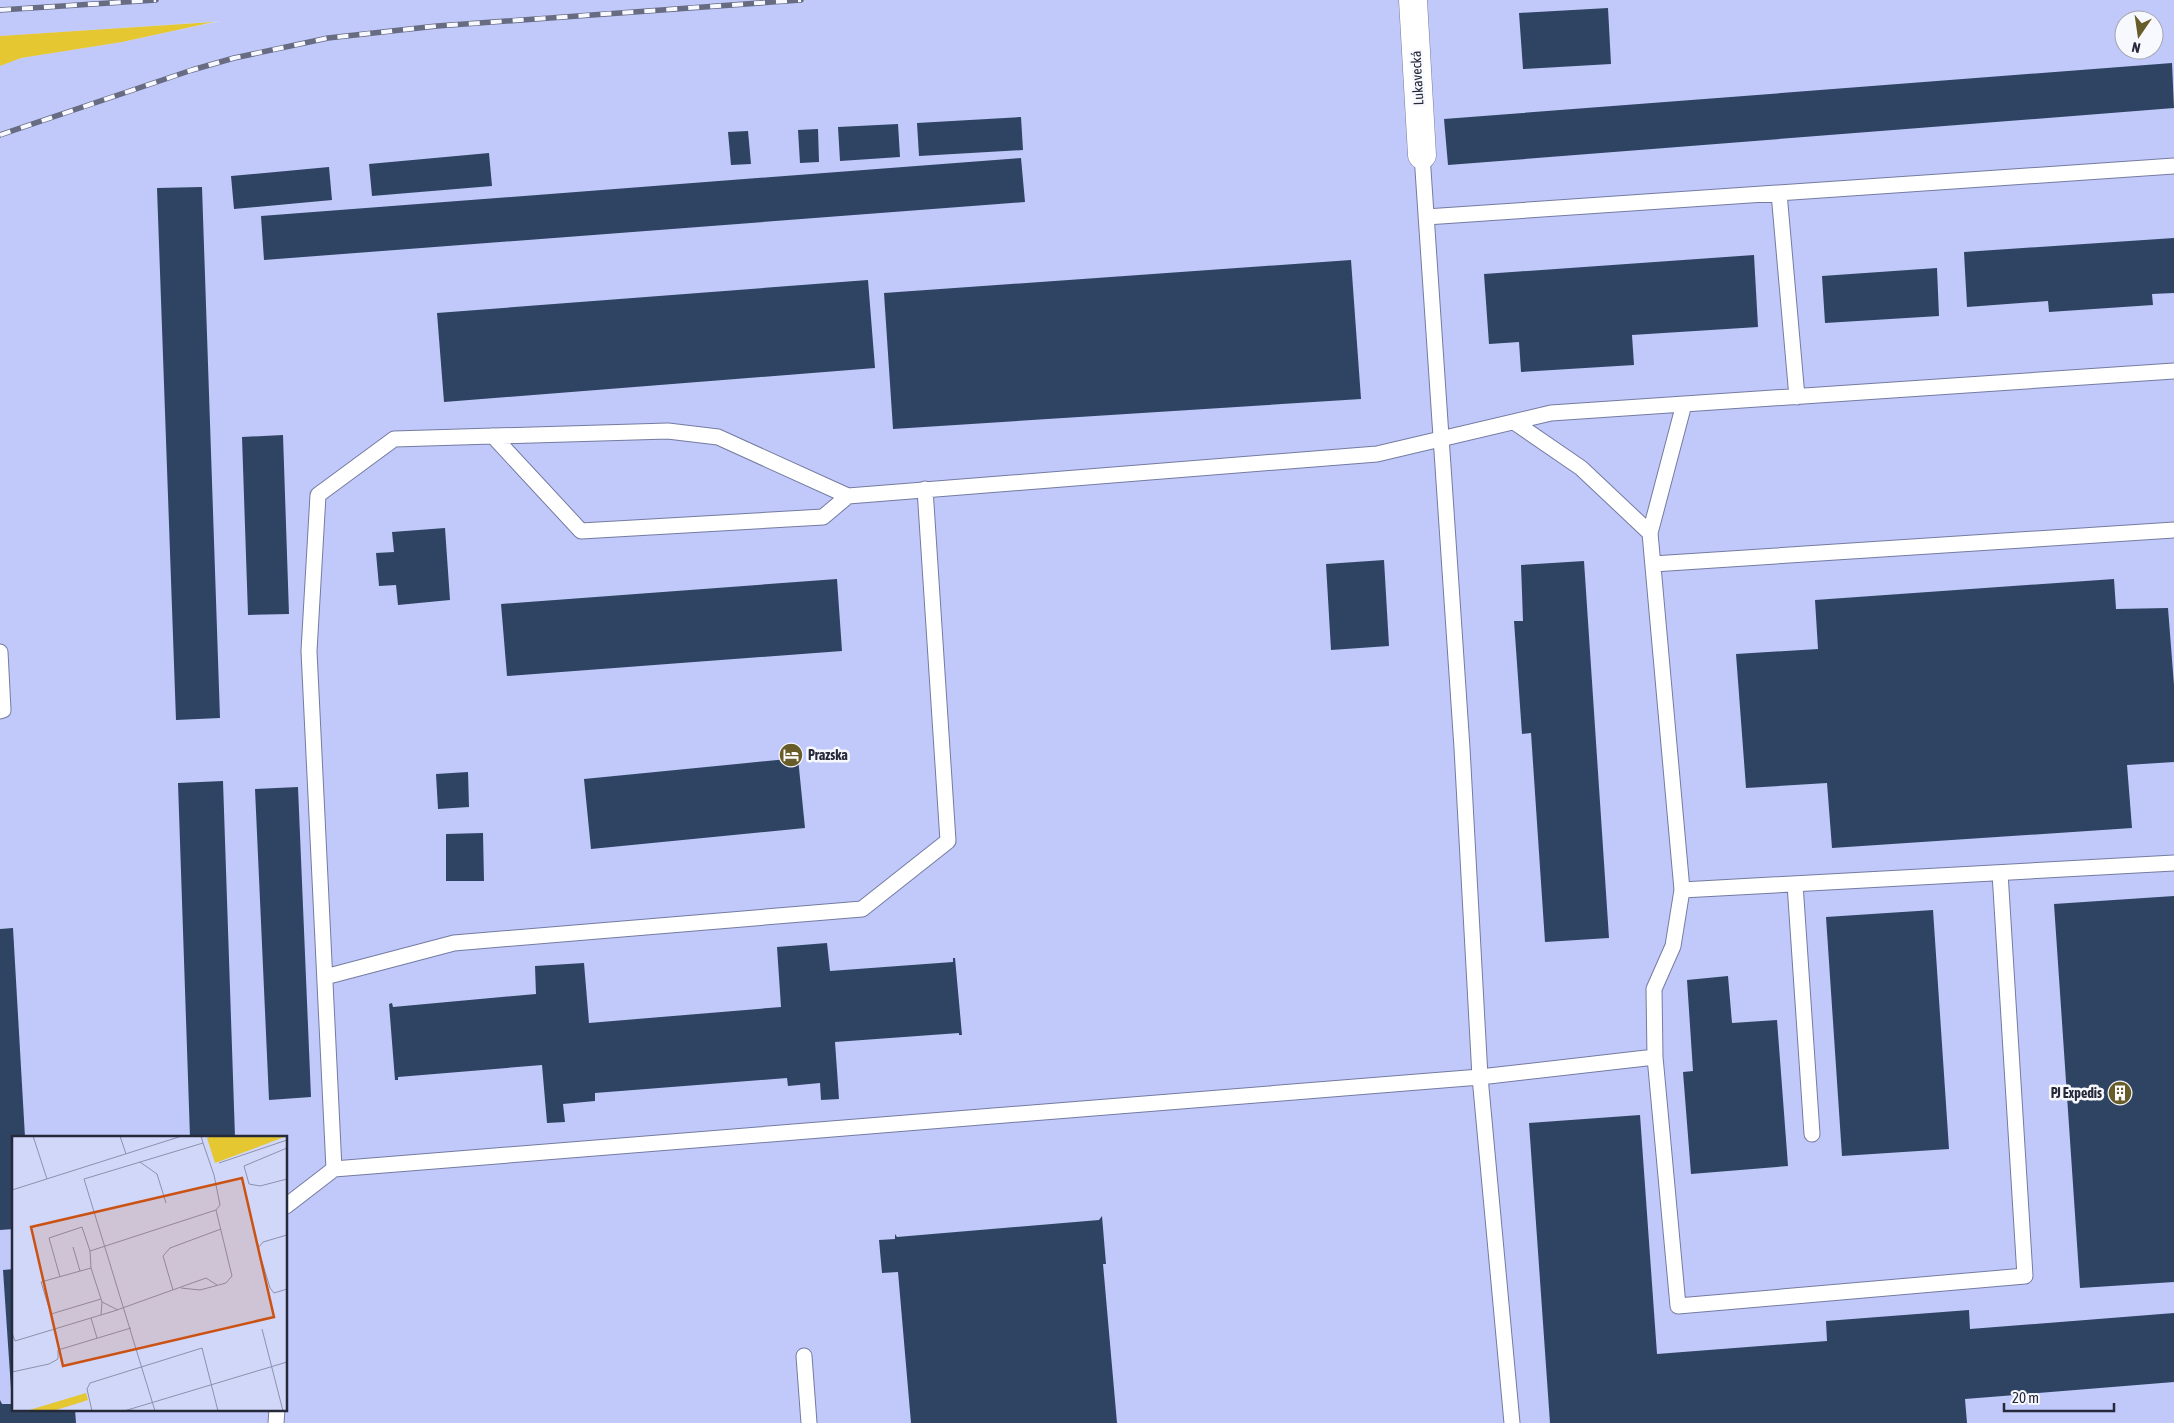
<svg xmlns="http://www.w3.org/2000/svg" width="2174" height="1423" viewBox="0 0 2174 1423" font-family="'Asap Condensed',sans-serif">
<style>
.built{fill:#c0c9fa;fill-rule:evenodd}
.green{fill:#e5c732}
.building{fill:#2e4462}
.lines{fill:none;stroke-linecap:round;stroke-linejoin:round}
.lane-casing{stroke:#747ba1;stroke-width:17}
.street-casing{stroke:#747ba1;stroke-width:29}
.lane{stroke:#fff;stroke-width:15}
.street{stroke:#fff;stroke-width:28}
.rail-casing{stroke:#676c82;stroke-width:5.5}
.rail{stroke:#f8f9fe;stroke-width:4;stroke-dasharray:11;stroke-linecap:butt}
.labels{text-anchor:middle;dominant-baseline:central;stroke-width:5;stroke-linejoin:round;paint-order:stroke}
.street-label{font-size:14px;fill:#262939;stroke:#f8f9fe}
.poi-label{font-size:14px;font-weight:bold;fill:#262939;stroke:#f8f9fe;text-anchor:start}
.inset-road{fill:none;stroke:#8c91ac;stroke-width:1}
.view{fill:#cb5213;fill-opacity:0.15;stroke:#cb5213;stroke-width:2.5}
.inset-edge{fill:none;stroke:#262939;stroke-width:2.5}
</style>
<rect width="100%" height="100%" fill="#d0d7f8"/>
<path class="built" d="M0 0H2174V1423H0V65L21 58 122 42 222 21 0 36ZM2124 20H2154V50H2124ZM14 1137H286V1409H14Z"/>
<path class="green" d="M214 22 122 42 21 58 0 66V36Z"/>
<path class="building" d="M1608 8 1611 64 1523 69 1519 13Z
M2172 63 2174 108 1448 165 1444 119Z
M1021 117 1023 150 919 156 917 123Z
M898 124 900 157 840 161 838 127Z
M818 129 819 162 800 163 798 130Z
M748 131 751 164 731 165 728 132Z
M489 153 492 186 372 196 369 164Z
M1021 158 1025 202 264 260 261 216Z
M329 167 332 200 234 209 231 176Z
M202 187 220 718 176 720 157 188Z
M2174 238V293L2152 294 2153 305 2049 312 2048 301 1967 307 1964 252Z
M1754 255 1758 327 1632 335 1634 365 1521 372 1519 342 1489 344 1484 274Z
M1351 260 1361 399 893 429 884 293Z
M1937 268 1939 316 1825 323 1822 276Z
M868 280 875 368 444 402 437 313Z
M283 435 289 614 248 615 242 437Z
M445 528 450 600 398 605 396 585 379 586 376 553 394 552 392 532Z
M1384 560 1389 646 1331 650 1326 564Z
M1584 561 1609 938 1545 942 1531 733 1522 734 1514 621H1523L1521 565Z
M837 579 842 651 507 676 501 604Z
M2114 579 2116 609 2168 608 2174 685V762L2127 765 2132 828 1832 848 1827 783 1746 788 1736 654 1818 649 1815 600Z
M798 758 805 828 591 849 584 779Z
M468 772 469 807 438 809 436 774Z
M223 781 235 1137H190L178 783Z
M298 787 311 1097 269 1100 255 789Z
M483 833 484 881H446V834Z
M2174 896V1282L2080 1288 2054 904Z
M1933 910 1949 1149 1842 1156 1826 917Z
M13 928 25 1137H14V1229L0 1230V929Z
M827 943 830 971 953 962V958H955L962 1035H959V1033L835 1042 839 1099 821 1100 820 1083 788 1086 787 1078 595 1093V1101L563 1104 565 1122 547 1123 542 1065 398 1077V1080H395L389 1004 392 1003 393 1007 536 994 535 966 584 963 589 1023 781 1007 777 947Z
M1728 976 1732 1023 1777 1020 1788 1166 1691 1174 1683 1072 1693 1071 1687 980Z
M1640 1115 1657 1354 1827 1341 1826 1321 1969 1310 1970 1329 2174 1313V1382L1965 1399 1967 1423H1550L1529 1123Z
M1102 1216 1106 1264H1103L1117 1423H911L898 1272 882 1273 879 1240 895 1239V1234L897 1237 1099 1220Z
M14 1269V1409H75L76 1423H0V1400L2 1404H12L3 1270Z"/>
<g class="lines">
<g class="lane-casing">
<path id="lane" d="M1422 155 1462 748 1480 1077 1512 1423
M1779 193 1797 397
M1426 217 2174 166
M1514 422 1581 468 1650 533
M493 436 581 531 823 517 848 496
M1653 564 2174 530
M0 652 3 710 0 711
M1795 884 1812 1134
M1682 890 2174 863
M325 977 454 943 862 909 948 841 925 489
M1655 1057 1678 1306 2025 1276 2000 873
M334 1169 1480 1077 1655 1057 1654 989 1673 946 1682 890 1650 533 1684 404
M286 1206 334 1169 309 651 318 495 394 439 668 431 718 437 848 496 1377 454 1551 413 2174 371
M804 1356 809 1423
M276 1423 277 1409"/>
</g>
<g class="street-casing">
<path id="street" d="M1413 0 1422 155"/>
</g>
<use href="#lane" class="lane"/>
<use href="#street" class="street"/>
<g class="rail-casing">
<path id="rail" d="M0 10 156 0
M0 135 192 70 234 58 328 38 437 26 801 0"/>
</g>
<use href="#rail" class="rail"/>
</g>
<defs>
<g id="hotel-disc" transform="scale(1.25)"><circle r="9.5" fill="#685d29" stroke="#f8f9fe"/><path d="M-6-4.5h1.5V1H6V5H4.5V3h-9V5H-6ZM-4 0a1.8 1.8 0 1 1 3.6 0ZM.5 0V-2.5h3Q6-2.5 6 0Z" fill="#fff"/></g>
<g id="building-disc" transform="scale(1.25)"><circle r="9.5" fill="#685d29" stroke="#f8f9fe"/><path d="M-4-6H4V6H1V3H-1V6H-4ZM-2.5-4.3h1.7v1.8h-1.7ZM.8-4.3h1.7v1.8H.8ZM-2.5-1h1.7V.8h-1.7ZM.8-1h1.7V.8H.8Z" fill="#fff"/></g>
</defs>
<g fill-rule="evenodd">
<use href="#hotel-disc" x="791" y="755"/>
<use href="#building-disc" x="2120" y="1093"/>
</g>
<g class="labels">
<g class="street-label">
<text transform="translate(1417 78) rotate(-93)">Lukavecká</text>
</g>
<g class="poi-label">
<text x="808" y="755">Prazska</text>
<text x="2102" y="1093" text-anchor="end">PJ Expedis</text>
</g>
</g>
<g transform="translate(12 1136)">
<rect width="275" height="275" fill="#d0d7f8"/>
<path d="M199 0H275L203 27 195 2ZM74 257 76 264 41 275H14Z" fill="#e5c732"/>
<path class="inset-road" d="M21 0 35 43M108 0 114 18M275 12 232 30 237 48 248 50 275 43M128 26 145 38 154 67M207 27 275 4M0 54 170 0M275 99 251 106 246 112 258 152 262 157 275 153M61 111 68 135M79 132 29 146 39 178 89 163M48 141 37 102 70 91 78 115M169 152 188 154 214 147 220 140 204 74 208 69 202 39 191 7M161 154 151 120 158 112 209 93M90 166 106 174M89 179 90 166 79 132 78 115 204 74M79 182 85 202M250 193 271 275M0 197 3 205 102 175 194 142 205 149M0 236 37 228 46 223V214L119 192M80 275 75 253 78 247 190 212 206 275M112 275 275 226M143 275 72 43 191 7 189 0"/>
<path class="view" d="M230 42 262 181 51 230 19 91Z"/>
<rect width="275" height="275" class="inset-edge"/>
</g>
<g transform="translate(2139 35) rotate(193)"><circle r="24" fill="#f8f9fe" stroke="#a4a6af"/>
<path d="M0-4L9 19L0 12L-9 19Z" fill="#685d29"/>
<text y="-8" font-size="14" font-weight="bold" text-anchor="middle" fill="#262939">N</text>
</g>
<path d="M2004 1403v8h110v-8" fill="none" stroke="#262939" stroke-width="2.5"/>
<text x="2012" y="1403" font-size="15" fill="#262939" stroke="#f8f9fe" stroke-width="4" paint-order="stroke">20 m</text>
</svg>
